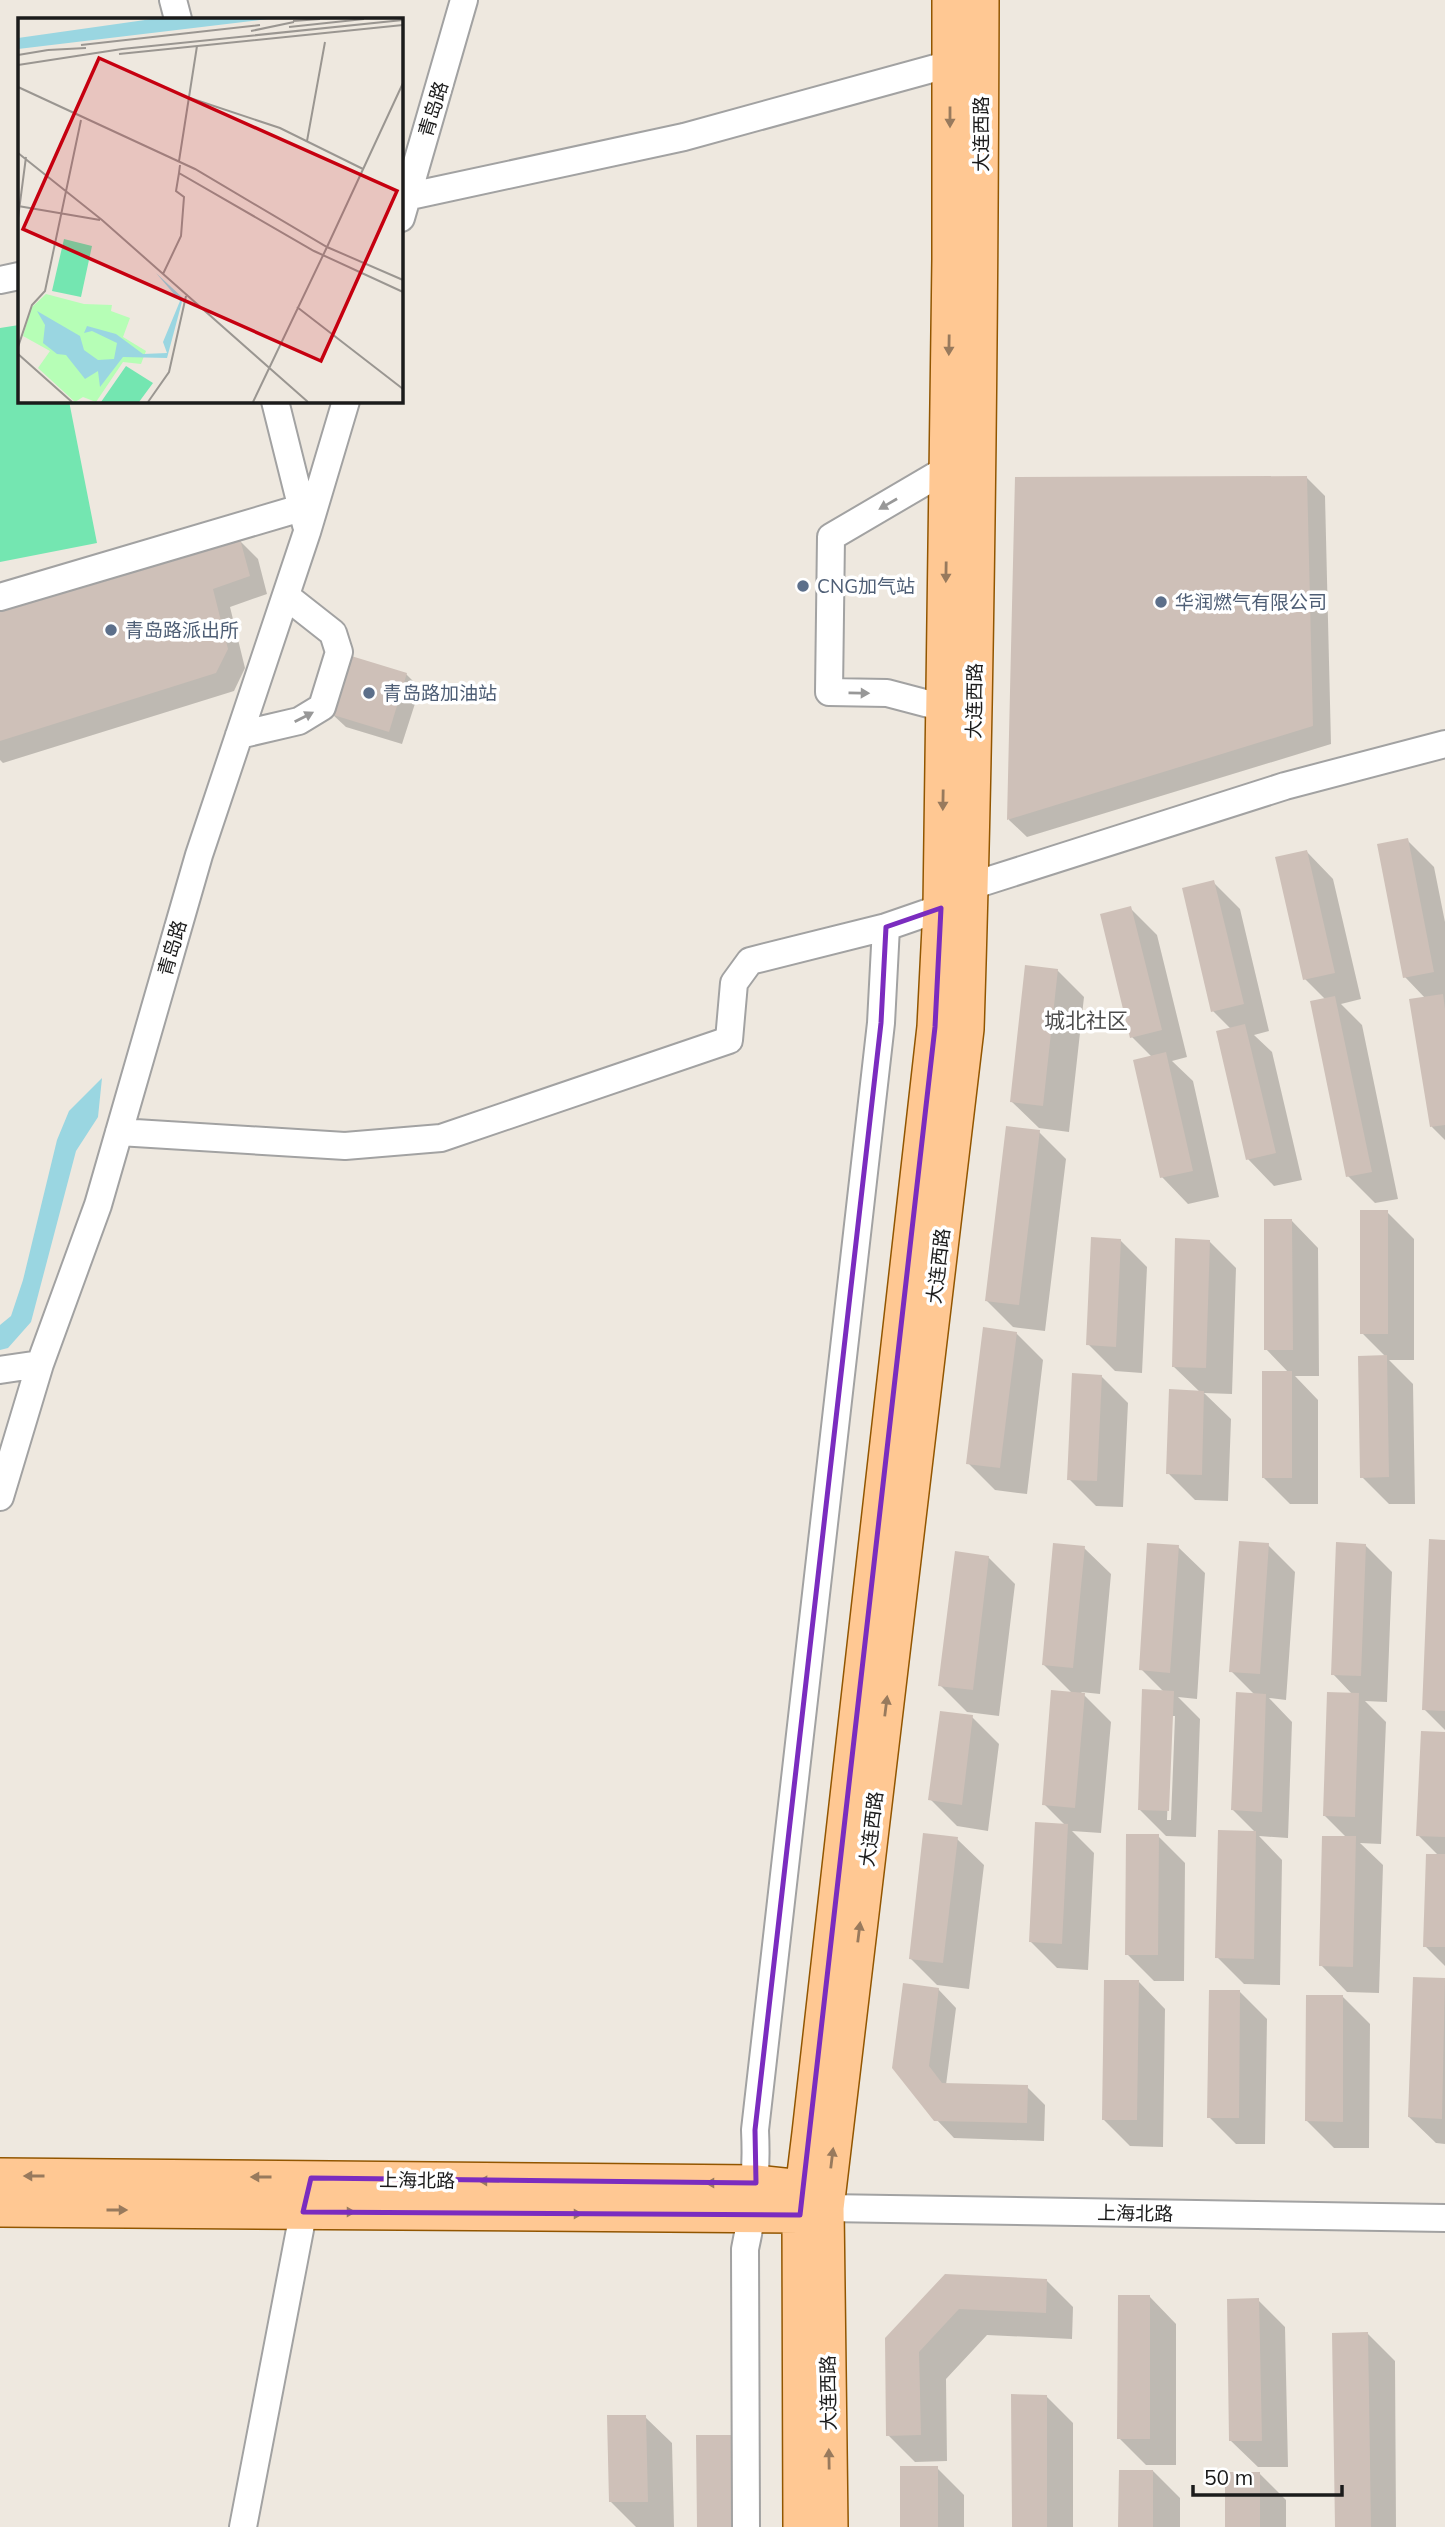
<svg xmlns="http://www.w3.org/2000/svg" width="1445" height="2527" viewBox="0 0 1445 2527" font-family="Mulish,'Noto Sans SC',sans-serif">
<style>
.pitch{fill:#74e6b1}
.water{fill:#9ad6e1}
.shadow{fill:#0003;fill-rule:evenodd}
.building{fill:#cec0b8}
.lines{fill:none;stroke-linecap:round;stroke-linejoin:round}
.minor-casing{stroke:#a2a2a2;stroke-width:30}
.major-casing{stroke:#925600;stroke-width:38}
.minor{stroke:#fff;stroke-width:26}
.major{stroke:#ffc893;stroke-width:35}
.oneway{fill:#987a5d}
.oneway2{fill:#989898}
.marked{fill:none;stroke:#7b2cbf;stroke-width:5;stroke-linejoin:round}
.service-dot{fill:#5c6f8a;stroke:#fff;stroke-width:2.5}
.labels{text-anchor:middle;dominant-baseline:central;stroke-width:7;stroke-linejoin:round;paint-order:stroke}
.street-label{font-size:19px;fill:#1b1b1b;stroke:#fff}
.service-label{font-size:19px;fill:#4e5e75;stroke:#fff;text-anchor:start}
.neighbourhood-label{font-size:21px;fill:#4e4e4e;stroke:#fff}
.inset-road{fill:none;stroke:#9a9691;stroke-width:2}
.view{fill:#c60010;fill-opacity:0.15;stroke:#c60010;stroke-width:3.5}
.inset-edge{fill:none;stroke:#1b1b1b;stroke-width:3.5}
</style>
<rect width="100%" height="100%" fill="#eee8df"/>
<path class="pitch" d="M19 325V401H69L97 543 0 562V328Z"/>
<path class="water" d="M102 1078 98 1117 76 1151 31 1322 8 1348 0 1350V1325L11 1316 23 1280 57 1140 69 1111Z"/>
<path class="shadow" d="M1307 478 1325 496 1331 744 1027 837 1009 820 1017 479Z
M240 541 258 559 267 594 230 607 245 668 234 691 3 763 0 760V612Z
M406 674 420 688 402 744 346 727 332 714Z
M1407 840 1434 867 1445 922V1140L1432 1127 1426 999 1405 977Z
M1307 852 1333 879 1361 999 1341 1004 1362 1025 1398 1199 1375 1203 1348 1176 1326 1000 1305 979Z
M1213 882 1240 909 1269 1031 1254 1035 1272 1052 1302 1180 1274 1186 1248 1159 1231 1029 1213 1011Z
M1130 908 1157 935 1187 1057 1172 1061 1193 1081 1219 1197 1188 1204 1162 1177 1152 1057 1132 1037Z
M1057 970 1084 997 1069 1132 1039 1128 1012 1102Z
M1039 1132 1066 1159 1045 1331 1013 1327 986 1300Z
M1387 1212 1414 1239V1360H1389L1413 1384 1415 1504H1389L1362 1477 1386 1357 1362 1333Z
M1292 1221 1318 1248 1319 1376H1295L1318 1400V1504H1290L1263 1477 1289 1373 1266 1349Z
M1120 1240 1147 1267 1142 1373 1115 1371 1088 1344Z
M1209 1241 1236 1268 1232 1394 1204 1393 1231 1419 1228 1501 1195 1500 1168 1473 1200 1392 1173 1366Z
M1016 1333 1043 1360 1027 1494 995 1490 968 1463Z
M1101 1376 1128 1403 1123 1507 1096 1506 1069 1479Z
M1445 1542V1730L1424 1709Z
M1268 1545 1295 1572 1286 1700 1269 1698 1292 1722 1288 1838 1259 1836 1282 1860 1280 1985 1244 1984 1217 1957 1219 1832 1256 1833 1233 1810 1255 1695 1231 1671Z
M1365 1545 1392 1572 1387 1702 1365 1701 1386 1722 1381 1844 1360 1843 1383 1865 1379 1993 1347 1992 1321 1965 1347 1838 1325 1816 1353 1695 1333 1674Z
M1178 1547 1205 1573 1197 1699 1178 1697 1200 1719 1196 1837 1166 1836 1139 1809 1164 1692 1141 1669ZM1171 1716H1175L1171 1820H1167Z
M1084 1548 1111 1574 1100 1694 1081 1692 1111 1722 1101 1833 1072 1831 1094 1853 1088 1970 1057 1968 1030 1941 1066 1826 1044 1804 1073 1694 1043 1664Z
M988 1557 1015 1584 999 1716 967 1712 940 1685Z
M972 1717 999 1744 988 1831 957 1826 930 1799Z
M1445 1734V1966L1425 1946 1439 1856 1418 1835Z
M1158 1836 1185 1863 1184 1981H1154L1127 1954Z
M957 1839 984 1865 969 1989 937 1985 910 1958Z
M1415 1979 1445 1980V2144L1436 2143 1409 2117Z
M1139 1982 1165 2009 1163 2147 1130 2146 1103 2119Z
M938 1989 956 2008 946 2085 1027 2087 1045 2105 1044 2141 954 2138 936 2119 894 2067Z
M1240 1992 1267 2019 1265 2144H1236L1209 2117Z
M1343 1997 1370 2024 1369 2148H1334L1307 2121Z
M945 2276 1046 2280 1073 2307 1072 2339 987 2335 946 2379 947 2461 915 2462 888 2435Z
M1150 2297 1176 2324V2465H1146L1119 2438Z
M1258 2300 1285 2327 1288 2467H1258L1231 2441Z
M1368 2334 1395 2361 1396 2527H1336Z
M1046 2396 1073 2423V2527H1013Z
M645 2417 672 2443 674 2527H636L611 2502Z
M730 2436 757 2463 758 2527H699Z
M937 2468 964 2495V2527H901Z
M1153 2471 1180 2498V2527H1120Z
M1259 2473 1286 2500V2527H1227Z"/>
<path class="building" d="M1307 476 1313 726 1007 820 1015 477Z
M240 539 250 576 213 589 228 649 216 673 0 741V610Z
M348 655 407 673 389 732 330 714Z
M1408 838 1434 972 1403 978 1377 844Z
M1307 850 1335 973 1303 980 1275 857Z
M1214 880 1244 1004 1211 1012 1182 888Z
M1131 906 1162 1030 1130 1038 1100 914Z
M1025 965 1058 969 1043 1106 1010 1102Z
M1443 994 1445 1009V1125L1430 1127 1409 999Z
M1335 996 1372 1172 1346 1177 1310 1001Z
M1245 1024 1276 1153 1246 1160 1216 1031Z
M1166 1052 1193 1171 1160 1178 1133 1060Z
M1006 1126 1040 1130 1019 1305 985 1301Z
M1360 1210H1388V1334H1360Z
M1264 1219H1292L1293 1350H1264Z
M1091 1237 1121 1239 1116 1347 1086 1345Z
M1175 1238 1210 1240 1206 1368 1172 1367Z
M983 1327 1017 1332 1000 1468 966 1464Z
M1387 1355 1389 1477 1360 1478 1358 1356Z
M1262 1371H1292V1478H1262Z
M1072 1373 1102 1375 1097 1481 1067 1480Z
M1169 1389 1204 1391 1202 1475 1166 1474Z
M1429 1539 1445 1540V1711L1422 1710Z
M1239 1541 1269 1543 1260 1674 1229 1672Z
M1336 1542 1366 1544 1361 1676 1331 1675Z
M1053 1543 1085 1546 1073 1668 1042 1665Z
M1147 1543 1179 1545 1170 1673 1139 1670Z
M955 1551 989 1556 973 1690 938 1686Z
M1142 1689 1174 1691 1169 1811 1138 1810Z
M1051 1690 1085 1693 1075 1808 1042 1805Z
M1236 1692 1266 1694 1262 1812 1231 1810Z
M1327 1692 1359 1693 1355 1817 1323 1816Z
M940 1711 973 1715 962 1805 928 1800Z
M1421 1731 1445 1732V1837L1416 1836Z
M1035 1822 1068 1824 1062 1944 1029 1942Z
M1218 1830 1256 1831 1254 1959 1215 1958Z
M923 1833 958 1837 943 1963 909 1959Z
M1126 1834H1159L1158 1955H1125Z
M1322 1836H1356L1353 1967 1319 1966Z
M1426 1854H1445V1947H1423Z
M1413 1977 1445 1978 1442 2119 1408 2117Z
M1104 1980H1139L1137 2120H1102Z
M903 1983 939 1988 929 2066 942 2083 1028 2085 1027 2123 934 2121 892 2068Z
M1209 1990H1240L1239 2118H1207Z
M1306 1995H1343V2122L1305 2121Z
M945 2274 1047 2279 1046 2313 959 2309 919 2352 921 2435 886 2436 885 2338Z
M1118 2295H1150V2439H1117Z
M1259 2298 1262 2441H1229L1227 2299Z
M1368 2332 1371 2527H1335L1332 2333Z
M1011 2394 1047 2395V2527H1012Z
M607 2415H646L648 2502H609Z
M696 2435H731L733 2527H697Z
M900 2466H938V2527H900Z
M1119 2470H1153V2527H1118Z
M1225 2472H1260V2527H1225Z"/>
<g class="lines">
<g class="minor-casing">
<path id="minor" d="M173 0 178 19
M401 198 684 137 950 64
M401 218 464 0
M0 280 19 276
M275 401 306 525
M0 597 301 508
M944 708 887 693 829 692 831 537 947 469
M239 735 299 721 322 707 339 652 333 633 286 596
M971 886 1285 786 1445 744
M119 1132 345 1146 441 1138 729 1040 734 983 750 961 886 927
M0 1370 40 1364
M0 1497 40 1364 98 1205 199 855 307 532 346 401
M826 2208 1445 2218
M243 2527 307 2193
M746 2527 745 2249C754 2209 757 2171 755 2130L881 1023 886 927 941 908"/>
</g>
<g class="major-casing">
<path id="major" d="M0 2176 756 2183 802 2188 821 2204
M0 2209 800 2215 822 2209
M801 2527 800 2215 810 2133 935 1027 941 908 950 259V0
M830 2527 826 2208 966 1029C977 686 980 343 981 0"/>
</g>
<use href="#minor" class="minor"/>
<use href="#major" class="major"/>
</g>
<defs><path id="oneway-solid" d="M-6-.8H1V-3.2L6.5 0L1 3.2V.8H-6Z" transform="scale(1.75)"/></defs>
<g class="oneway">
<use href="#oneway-solid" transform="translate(950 117) rotate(90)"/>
<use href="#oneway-solid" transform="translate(949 345) rotate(91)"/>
<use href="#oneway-solid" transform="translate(946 572) rotate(91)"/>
<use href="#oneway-solid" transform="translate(943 800) rotate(91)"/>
<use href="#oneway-solid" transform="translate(886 1706) rotate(-83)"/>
<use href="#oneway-solid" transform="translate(859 1932) rotate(-83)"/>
<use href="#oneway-solid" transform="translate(832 2158) rotate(-83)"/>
<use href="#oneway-solid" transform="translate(34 2176) rotate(-180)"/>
<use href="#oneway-solid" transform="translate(261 2177) rotate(-180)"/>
<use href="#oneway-solid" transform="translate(489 2181) rotate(-179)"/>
<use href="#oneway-solid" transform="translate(716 2183) rotate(-180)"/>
<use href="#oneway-solid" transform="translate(117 2210)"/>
<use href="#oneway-solid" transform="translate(345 2212)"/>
<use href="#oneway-solid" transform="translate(572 2214)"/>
<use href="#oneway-solid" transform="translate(829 2459) rotate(-91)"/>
</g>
<g class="oneway2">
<use href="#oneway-solid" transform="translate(888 504) rotate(150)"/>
<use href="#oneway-solid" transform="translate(859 693) rotate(1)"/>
<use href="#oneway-solid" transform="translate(304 717) rotate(-27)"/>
</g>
<path class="marked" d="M941 908 935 1027 800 2215 303 2212 311 2178 756 2183 755 2130 881 1023 886 927Z"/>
<g class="service-dot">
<circle cx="803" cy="586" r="7"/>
<circle cx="1161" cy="602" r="7"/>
<circle cx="111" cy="630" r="7"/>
<circle cx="369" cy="693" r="7"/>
</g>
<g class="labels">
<g class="street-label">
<text transform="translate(433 109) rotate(-73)">青岛路</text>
<text transform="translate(981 134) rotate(-90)">大连西路</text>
<text transform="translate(974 701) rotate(-89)">大连西路</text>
<text transform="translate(172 948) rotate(-74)">青岛路</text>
<text transform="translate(938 1266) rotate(-83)">大连西路</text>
<text transform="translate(871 1829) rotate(-83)">大连西路</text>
<text transform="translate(417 2180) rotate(1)">上海北路</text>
<text transform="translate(1135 2213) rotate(1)">上海北路</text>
<text transform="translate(828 2393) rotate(-91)">大连西路</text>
</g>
<g class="service-label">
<text x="817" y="586">CNG加气站</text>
<text x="1175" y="602">华润燃气有限公司</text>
<text x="125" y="630">青岛路派出所</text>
<text x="383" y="693">青岛路加油站</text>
</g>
<g class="neighbourhood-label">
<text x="1086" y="1020">城北社区</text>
</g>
</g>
<g transform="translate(18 18)">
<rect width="385" height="385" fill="#eee8df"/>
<path d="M28 276 66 286 94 287 93 293 112 300 105 319 128 333 123 346 105 344 78 384 65 379 57 384 20 350 32 333 5 318 13 290Z" fill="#b6feb6"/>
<path d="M46 221 74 228 63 279 34 273ZM108 348 135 365 121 384H83Z" fill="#74e6b1"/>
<path d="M134 1H250L0 31V20ZM138 255 165 280 149 340 105 339 82 369 80 353 67 361 48 337 39 336 25 325 27 307 19 293 62 318 66 332 80 342 96 341 99 325 74 313 66 315 69 308 98 316 125 336 149 335 145 324 162 283Z" fill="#9ad6e1"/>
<path class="inset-road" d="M275 3 302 1M271 9 346 1M233 13 276 4M63 27 242 7M30 32 68 30M101 36 385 7M0 37 30 32M0 47 104 31 385 2M0 69 177 151 309 229 385 262M169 79 262 110 345 151M289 123 307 24M0 135 84 202 290 384M161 143 179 28M162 147 161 155 296 233 385 274M0 188 82 202M0 200 8 139M309 229 385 65M145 256 163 218 166 179 158 173 161 155M279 289 385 371M0 329 14 287 27 273 63 102M0 336 54 384M130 384 151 354 168 278M235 384 309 229"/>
<path class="view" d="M81 40 379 173 303 343 5 211Z"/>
<rect width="385" height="385" class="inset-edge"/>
</g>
<path d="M1193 2485v10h149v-10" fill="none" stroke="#1b1b1b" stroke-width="3.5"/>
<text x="1204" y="2485" font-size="21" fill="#1b1b1b" stroke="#ffffff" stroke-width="5" paint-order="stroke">50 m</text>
</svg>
